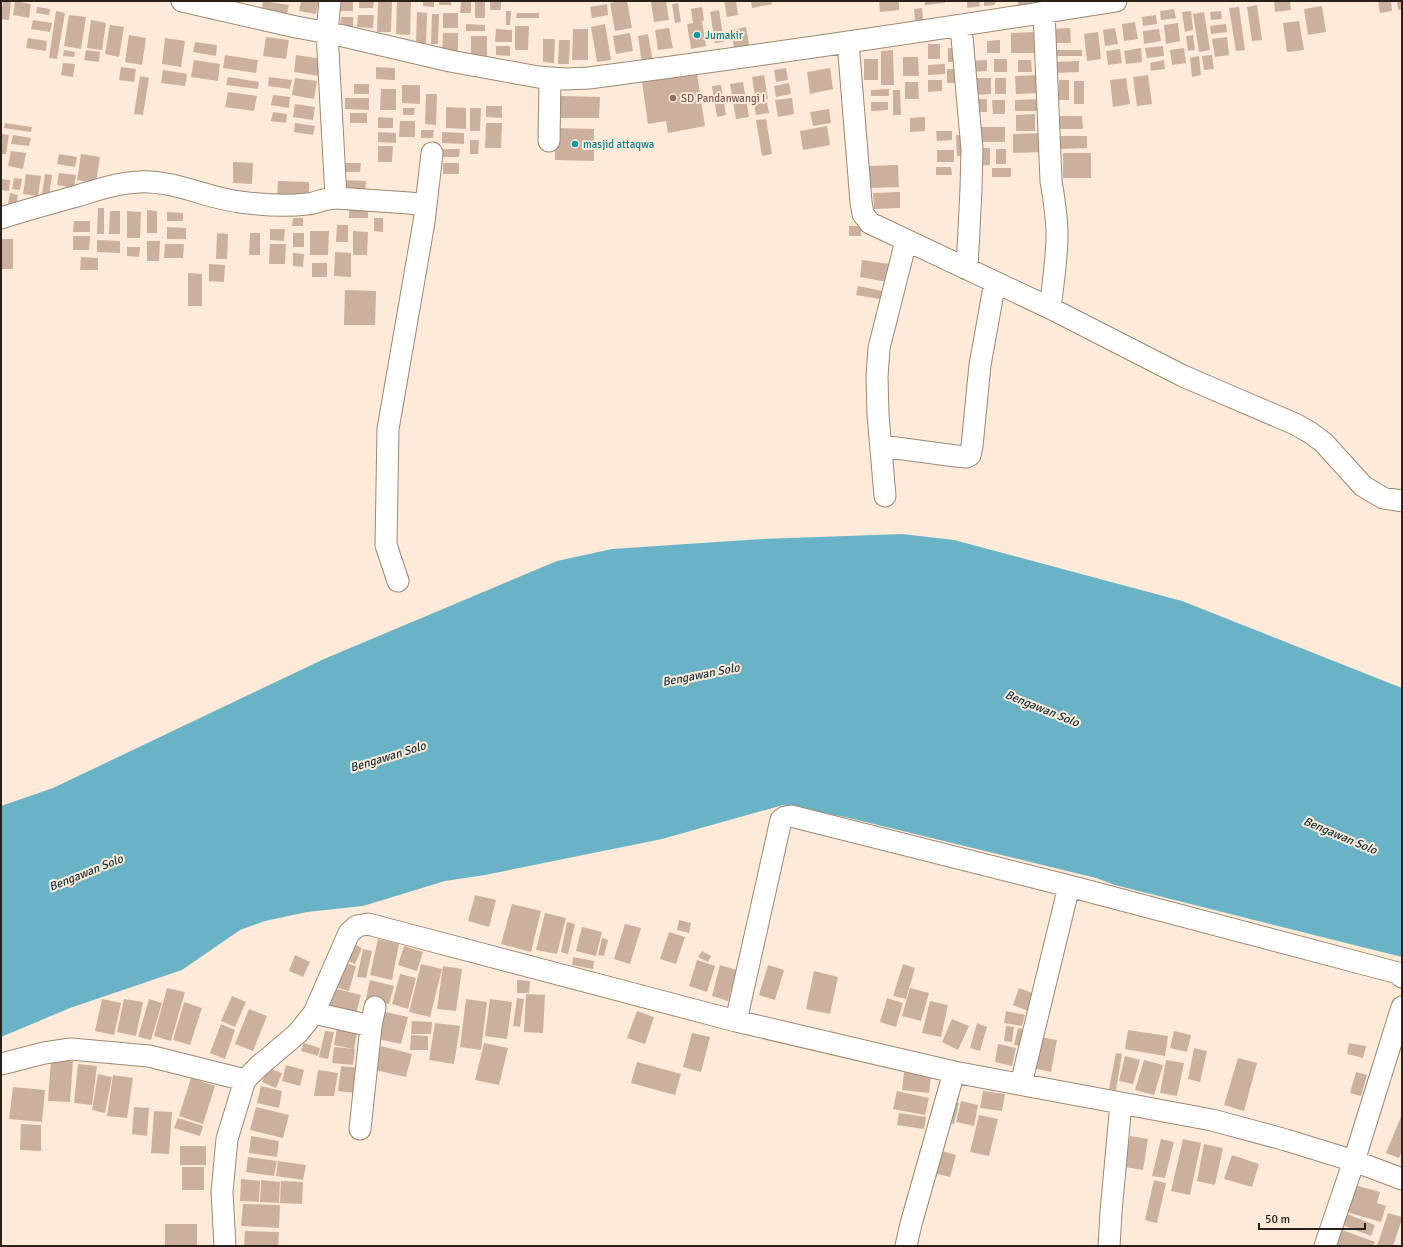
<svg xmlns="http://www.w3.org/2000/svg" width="1403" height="1247" viewBox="0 0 1403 1247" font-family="Signika,sans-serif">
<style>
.water{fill:#6ab3c6}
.building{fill:#cbb09d}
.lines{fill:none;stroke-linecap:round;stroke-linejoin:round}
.minor-casing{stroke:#9e8872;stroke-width:23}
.minor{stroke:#fff;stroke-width:21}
.culture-dot{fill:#0f9aa8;stroke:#feead8;stroke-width:1.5}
.education-dot{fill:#8d6e63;stroke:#feead8;stroke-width:1.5}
.labels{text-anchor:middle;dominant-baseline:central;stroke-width:4;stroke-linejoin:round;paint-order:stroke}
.culture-label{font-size:11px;fill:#0d838f;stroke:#feead8;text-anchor:start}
.education-label{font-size:11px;fill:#785e54;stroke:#feead8;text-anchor:start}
.water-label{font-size:12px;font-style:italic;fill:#11353e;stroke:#feead8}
</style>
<rect width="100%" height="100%" fill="#feead8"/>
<path class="water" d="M902 534 954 540 1182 601 1402 688V957L1115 885 1096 878 845 817 783 805 662 839 485 875 445 881 363 906 307 912 265 921 240 930 182 970 70 1008 1 1037V806L53 788 324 659 557 561 612 549 762 539Z"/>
<path class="building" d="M3 1H11L9 20 1 19Z
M15 1 31 4 29 18 13 15Z
M263 1 289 5 286 17 261 13Z
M301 1H319L316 14 299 11Z
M337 1H353V11H336Z
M359 1H374L373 8H359Z
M397 1 411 2 410 35 396 34Z
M423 1H434V7L423 6Z
M439 1H451V5H439Z
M461 1H471V13H460Z
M475 1H485V18H475Z
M490 1H501V10H490Z
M623 1H627L632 28 615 31 610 3Z
M654 1H666L669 20 654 22 651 2Z
M724 1H736L738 15 727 17Z
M751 1H771L772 4 752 8Z
M879 1H899V10L880 12Z
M925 1H945V3L925 5Z
M967 1H979L980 6 967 8Z
M984 1H995V5L984 6Z
M1018 1H1046L1047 7 1019 11Z
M1274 1H1290L1291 10 1275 12Z
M1378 1H1391L1392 11 1380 13Z
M1397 1H1402V9L1398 10Z
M378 2H392L391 32H377Z
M678 3 681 22 675 23 672 4Z
M607 4 608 15 592 18 590 7Z
M1257 5 1262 40 1252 41 1247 7Z
M1322 6 1326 32 1308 35 1304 9Z
M37 7 50 9 49 15 36 13Z
M702 7 704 20 702 21 706 46 691 49 687 24 693 23 691 9Z
M1239 7 1245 50 1236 51 1229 8Z
M922 8 923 20 915 21 914 9Z
M1174 9 1176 18 1161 20 1160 11Z
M719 10 724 42 715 43 710 12Z
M56 11 65 13 57 59 49 58Z
M506 11H511L510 25H506Z
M1191 11 1193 30 1185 32 1182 12Z
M1221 11 1222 19 1211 20 1210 12Z
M417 12 427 13 426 43H416Z
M1204 12 1210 50 1199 52 1193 14Z
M443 13H458V28H443Z
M517 13H539V18H516Z
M432 14H439L438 44H431Z
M69 15 86 17 81 49 64 46Z
M358 15H374L373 28 357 27Z
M1156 15 1157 24 1143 26 1142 17Z
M341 17H353V28H340Z
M33 20 52 23 50 32 31 29Z
M91 20 106 23 102 50 87 48Z
M1299 21 1304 50 1287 52 1283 23Z
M1135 22 1138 39 1124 41 1122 24Z
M1178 23 1180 41 1166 44 1164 25Z
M466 24 485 25V31H466Z
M605 24 611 60 597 62 591 27Z
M1226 24 1227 32 1211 34 1210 26Z
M110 25 124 27 119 57 105 54Z
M515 26H529L528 50H515Z
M746 27 750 50 735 53 731 30Z
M669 28 673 48 658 50 655 30Z
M1070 28 1071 43H1048L1047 29Z
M1115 28 1118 44 1105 46 1103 30Z
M496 29 512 30V42H495Z
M573 29H588V60H572Z
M1159 29 1161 41 1144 44 1143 31Z
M1039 32V53H1011V33Z
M1098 32 1101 59 1087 61 1084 34Z
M443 33H458V53H442Z
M630 33 633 51 616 54 613 36Z
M648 34 653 62 642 64 638 36Z
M129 35 146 38 142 65 125 62Z
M1193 35 1195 50 1188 51 1186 36Z
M471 36H487V59H471Z
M266 37 289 40 286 59 263 56Z
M1227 37 1229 55 1215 57 1212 39Z
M28 38 47 41 46 51 26 48Z
M165 38 185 41 181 67 162 64Z
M543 39H555L554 63 543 62Z
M559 40H570L569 64H558Z
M1000 40V53H987V41Z
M195 42 217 45 216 56 193 52Z
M928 44H940V59H928Z
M496 46H510V56L496 55Z
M1163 46 1164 56 1147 58 1145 48Z
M948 48H960L961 62H948Z
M1141 48 1142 62 1126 64 1124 51Z
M1184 48 1186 63 1172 65 1170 50Z
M1120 49 1122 63 1108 65 1106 51Z
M64 50 75 52 74 57 63 56Z
M86 50 100 52 99 62 84 60Z
M893 50 894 85H881V51Z
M1052 50H1082V56H1052Z
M225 55 258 60 256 73 223 68Z
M296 55 322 59 319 76 294 72Z
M1212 55 1214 69 1204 70 1202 56Z
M1199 56 1201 75 1192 77 1190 58Z
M903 57H918L919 76H903Z
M864 59H878V80H864Z
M994 59H1007V72H994Z
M194 60 220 64 218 81 191 77Z
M987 60V71L968 72V61Z
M1018 60H1031L1032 72H1018Z
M1164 60 1165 69 1151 71 1150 63Z
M1079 61V72L1052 73V62Z
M63 63 75 64 73 77 61 75Z
M945 64V74L928 75V65Z
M121 67 136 69 134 82 119 80Z
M376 67 395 68V80L376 79Z
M786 68 788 80 776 82 774 70Z
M830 68 833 89 810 94 807 72Z
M947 69H961V83H947Z
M163 70 187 74 185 86 161 83Z
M697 73 705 126 668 133 666 121 648 124 642 82Z
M764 75 768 99 756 101 752 77Z
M1041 75V93L1016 94 1015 76Z
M1148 75 1152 104 1137 106 1133 77Z
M140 76 149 78 143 115 134 114Z
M228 77 259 82 258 89 226 85Z
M269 77 292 80 290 89 268 86Z
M295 78 317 81 314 99 292 95Z
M972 78H991V94L972 95Z
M995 78H1006V94H995Z
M1126 78 1130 104 1113 107 1110 80Z
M928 80H942V91L928 92Z
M1059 80H1069V100H1059Z
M1074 81H1084V104H1074Z
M743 82 749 117 736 119 730 84Z
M905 82H918L919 99H905Z
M789 83 791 94 776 97 774 86Z
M354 84H369V94H354Z
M402 85H420V104L402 103Z
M721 85 726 115 717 117 712 86Z
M381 89H396V110H380Z
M889 89V96H871V90Z
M893 90H900L901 115H893Z
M228 92 257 96 254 111 225 107Z
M426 94H437L436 125 425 124Z
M273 95 290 97 289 108 271 105Z
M561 96 600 97 599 118H561Z
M345 98H369V110L345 109Z
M792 98 794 114 778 117 775 100Z
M975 99H987V112H975Z
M1040 99V111H1015V100Z
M992 100H1005V114H993Z
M767 102 769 113 756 115 754 104Z
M871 102H888V110L871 111Z
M295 104 315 107 313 120 293 117Z
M486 106H502V118L486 117Z
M446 107 466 108V129L446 128Z
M403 108H415L414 115H403Z
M470 108H481L480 131H470Z
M829 109 831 123 813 126 810 112Z
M273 112 287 114 286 123 271 121Z
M350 113H367V123H350Z
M1035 114V131H1016V115Z
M1058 116H1082L1083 129H1058Z
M378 117 393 118V128H378Z
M925 117V131L910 132V118Z
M766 119 772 154 762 156 756 120Z
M400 121H415V137H399Z
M5 123 32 127 31 132 4 128Z
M295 123 315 126 313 135 294 132Z
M486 123H502L501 148H485Z
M827 126 830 145 803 150 800 131Z
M980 127H1005V142H980Z
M555 128 594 129V161L555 160Z
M421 130H434L433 138H421Z
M936 131H952V140L937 141Z
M378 132 396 133V143L378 142Z
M442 132 464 133V144L442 143Z
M1041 133V152L1013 153V134Z
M1 134 9 135 6 154H1Z
M13 135 31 138 29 146 11 144Z
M956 135H966V156H957Z
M1060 136H1087V148L1060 149Z
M470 140H479L478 154H470Z
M378 146H393L392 162H378Z
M977 148H990V165L977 166Z
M442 149H460L459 157H442Z
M996 149H1006V164H996Z
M937 150H954V162H937Z
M11 151 26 153 23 169 8 166Z
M1063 153H1091V178H1063Z
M59 154 77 157 75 167 57 164Z
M81 154 100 157 96 183 77 180Z
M233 162 253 163 252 184 233 183Z
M342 163H361L360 172H342Z
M443 163H459V174H443Z
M898 165 899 187 869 188 868 166Z
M936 167H951L952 175H936Z
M992 168H1011V177H992Z
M59 173 76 175 74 188 57 185Z
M26 174 41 176 38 196 23 194Z
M45 174 52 175 49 196 42 194Z
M14 178 22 179 20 190 12 189Z
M1 179 10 180 9 191 1 190Z
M344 180 366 181 365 195 344 194Z
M278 181 309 182V200L277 199Z
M900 192V208L874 209 873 193Z
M10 193 18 195 15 212 7 211Z
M349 206H368V218H349Z
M98 208H104V234H97Z
M147 210 157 211V233H147Z
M110 211H120V234H109Z
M127 211 141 212 140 238H127Z
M167 212 183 213V221H167Z
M293 218H303V226H292Z
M374 218H383V232L374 231Z
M74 221H90V232H73Z
M337 225H348V242H336Z
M849 226H861V236H849Z
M167 227 186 228V239H167Z
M270 229H285L284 241 270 240Z
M310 231H329L328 255H310Z
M353 231 368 232 367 255H353Z
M217 233 228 234 227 259H216Z
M250 233H260V255H249Z
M293 233H304V247H293Z
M73 236H90L89 250H73Z
M1 239H13V269H1Z
M97 240 120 241V253L97 252Z
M147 241H160L159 261H147Z
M165 244H184L183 258H164Z
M270 244H286L285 264H269Z
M127 247H140L139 257 127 256Z
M335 252 351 253V277L334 276Z
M293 253 304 254 303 267 293 266Z
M81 257 98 258V270H80Z
M862 260 890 264 887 282 860 277Z
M312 263H327V277H312Z
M209 264 225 265 224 282 209 281Z
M188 273 202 274V306H188Z
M858 286 882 291 880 299 856 295Z
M345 290 376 291 375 325H344Z
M475 895 496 900 489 927 468 921Z
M512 904 541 911 531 952 501 944Z
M545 913 566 918 557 954 536 950Z
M679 920 691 923 689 933 677 930Z
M567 922 575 924 568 954 561 952Z
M625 924 641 928 630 964 614 959Z
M582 927 602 932 596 956 576 951Z
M669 932 685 937 676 964 660 959Z
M602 938 608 940 604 956 598 955Z
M378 939 399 944 392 980 370 975Z
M352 943 362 948 355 964 344 959Z
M404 946 423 952 417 971 398 965Z
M363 949 372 951 366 978 357 977Z
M702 951 711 956 708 962 698 957Z
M295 955 310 962 303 977 289 971Z
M573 957 594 961 593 969 572 965Z
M697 960 715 966 707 992 689 986Z
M338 961 356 966 349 991 331 986Z
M421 964 442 969 430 1017 409 1012Z
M903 964 915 968 906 999 893 996Z
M720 965 737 970 728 1001 712 996Z
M768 965 784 970 775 1000 759 995Z
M443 966 462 969 456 1011 437 1009Z
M814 971 838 977 830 1014 806 1009Z
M400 974 416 978 408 1009 392 1004Z
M370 980 394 986 389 1004 366 999Z
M517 980 530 981 529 993H517Z
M167 988 185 992 171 1041 154 1036Z
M333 988 361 995 354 1021 326 1013Z
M910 988 929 993 921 1021 902 1016Z
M1019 988 1035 994 1028 1011 1013 1005Z
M526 994 545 995 543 1033 524 1032Z
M232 996 246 1002 235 1027 221 1021Z
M517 998 524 999 520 1027 513 1026Z
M887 998 903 1003 896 1027 880 1022Z
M102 999 121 1003 114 1035 95 1031Z
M124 999 143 1002 136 1036 117 1032Z
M149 999 162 1003 151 1040 138 1037Z
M466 999 487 1002 481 1050 460 1047Z
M490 999 512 1002 507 1039 485 1036Z
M930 1001 948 1005 941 1037 922 1033Z
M184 1002 202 1008 190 1045 173 1040Z
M249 1009 267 1016 253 1051 235 1044Z
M381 1011 408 1017 401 1044 374 1038Z
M637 1011 654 1017 645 1044 627 1038Z
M1006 1011 1025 1015 1022 1026 1004 1023Z
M952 1019 969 1026 958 1050 942 1042Z
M412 1021 432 1022 431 1034H411Z
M435 1023 460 1026 454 1064 429 1060Z
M977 1023 987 1027 980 1051 970 1048Z
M221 1024 235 1030 225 1059 210 1053Z
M1006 1026 1014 1027 1012 1042 1004 1041Z
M337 1028 357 1032 354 1049 334 1045Z
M1018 1028 1026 1029 1022 1046 1014 1045Z
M1128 1030 1168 1036 1165 1056 1125 1049Z
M325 1031 334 1032 328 1059 319 1057Z
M1174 1031 1191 1035 1187 1052 1170 1048Z
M692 1033 710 1037 701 1072 683 1067Z
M411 1035 428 1036V1050H410Z
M1034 1036 1057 1040 1051 1072 1028 1067Z
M304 1043 320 1048 318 1056 301 1051Z
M484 1043 508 1048 499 1085 475 1080Z
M1349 1043 1366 1046 1363 1058 1347 1054Z
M998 1044 1016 1048 1012 1066 995 1062Z
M381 1046 412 1054 406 1077 375 1070Z
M334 1047 355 1049 353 1065 332 1063Z
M1194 1048 1207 1051 1200 1082 1188 1079Z
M1116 1053 1122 1054 1116 1090 1109 1089Z
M1125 1056 1140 1060 1133 1084 1119 1081Z
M1238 1058 1257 1063 1244 1111 1224 1105Z
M51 1060 73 1061 70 1102 48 1101Z
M1144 1060 1163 1065 1154 1095 1135 1090Z
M1166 1060 1184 1063 1177 1096 1160 1093Z
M637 1062 681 1074 675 1095 631 1083Z
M78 1064 97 1066 92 1105 74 1103Z
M286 1065 304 1070 300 1086 282 1081Z
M341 1066 359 1068 356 1093 338 1091Z
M268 1068 282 1073 276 1088 262 1082Z
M318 1070 338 1073 334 1096H314Z
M904 1072 931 1076 929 1093 902 1090Z
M1356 1072 1367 1075 1361 1096 1350 1093Z
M98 1074 112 1077 105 1113 92 1110Z
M113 1075 133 1078 127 1118 107 1116Z
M191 1078 215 1086 203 1124 179 1116Z
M261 1086 282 1091 279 1108 257 1103Z
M13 1087 45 1090 42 1122 9 1119Z
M897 1091 929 1098 925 1115 893 1109Z
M983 1091 1005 1094 1002 1111 980 1108Z
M949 1100 959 1103 954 1124 944 1122Z
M961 1101 978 1105 974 1126 956 1122Z
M134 1107 149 1108 147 1136 132 1134Z
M256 1107 289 1115 283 1138 250 1130Z
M154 1111 172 1112 169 1154 151 1153Z
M899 1113 926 1117 924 1129 897 1125Z
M1402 1114V1151L1399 1158 1386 1153Z
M979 1115 998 1119 989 1156 970 1152Z
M178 1118 203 1126 200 1136 174 1128Z
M21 1124 41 1125V1151L20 1150Z
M251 1136 279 1141 277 1157 249 1153Z
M1130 1136 1148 1139 1143 1170 1125 1167Z
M1161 1139 1174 1142 1165 1178 1152 1176Z
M1183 1139 1201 1143 1190 1195 1171 1191Z
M1204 1144 1223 1148 1215 1185 1197 1181Z
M180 1146H206V1165H180Z
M936 1149 956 1155 950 1177 930 1172Z
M1232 1155 1259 1164 1252 1187 1224 1179Z
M248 1157 277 1161 274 1176 246 1172Z
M278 1161 306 1165 303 1180 276 1176Z
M182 1167H204V1190H182Z
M241 1179 260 1181 259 1202 240 1201Z
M261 1180 280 1182 279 1203 260 1202Z
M1154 1180 1166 1183 1157 1223 1145 1220Z
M281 1181 303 1182 302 1204 280 1203Z
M1351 1184 1380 1192 1377 1203 1386 1206 1381 1222 1343 1211Z
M243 1204 280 1205 279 1228 241 1226Z
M1388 1213 1402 1217V1219L1393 1246H1377Z
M1347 1214 1375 1225 1371 1236 1342 1225Z
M165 1224H197V1246H165Z
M1342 1230 1375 1242 1373 1246H1336Z
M245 1231 279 1232 278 1246H244Z"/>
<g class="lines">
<g class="minor-casing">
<path id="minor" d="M182 1 296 27 339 35 450 61 538 77 565 79 589 78C765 55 941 29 1116 1
M1044 12 1051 181C1054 199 1057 216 1057 234 1057 259 1053 284 1050 308
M961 26 972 149 971 189 967 269
M848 42 861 202 863 214 870 223 1050 308 1183 376 1295 424 1311 433 1324 443 1363 486 1383 498 1402 501
M549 141 550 78
M336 198 409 203 426 205 424 222 388 429 386 545 398 581
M426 205 432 153
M1 218C26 210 52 203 77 196 97 190 117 183 139 182 174 180 206 198 240 202 262 205 284 207 307 204 317 203 325 198 336 198L327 32 330 1
M881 446 956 456 966 457 970 455 972 446 980 365 995 282
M885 496 878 415 877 377 879 348 906 241
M314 1013 371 1026 375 1007
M736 1021 781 820 785 817 791 816 1069 886 1398 973 1402 977
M1 1064 44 1053 71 1049 149 1056 245 1080
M1021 1084 1069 886
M360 1129 371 1026
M225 1246 222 1192 227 1139 245 1080 259 1066 298 1033 314 1013 349 933 357 926 368 924 736 1021 954 1072 1212 1120 1286 1140 1354 1161 1402 1179
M906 1246 911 1224 954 1072
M1109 1246 1111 1212 1121 1103
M1325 1246 1354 1161 1402 1007"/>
</g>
<use href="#minor" class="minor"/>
</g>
<g class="culture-dot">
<circle cx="697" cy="35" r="4"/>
<circle cx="575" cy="144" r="4"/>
</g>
<circle class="education-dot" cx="673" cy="98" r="4"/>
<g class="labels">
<g class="culture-label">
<text x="705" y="35">Jumakir</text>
<text x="583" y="144">masjid attaqwa</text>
</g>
<g class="education-label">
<text x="681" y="98">SD Pandanwangi I</text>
</g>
<g class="water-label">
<text transform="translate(701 675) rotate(-11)">Bengawan Solo</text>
<text transform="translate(1042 709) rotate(22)">Bengawan Solo</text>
<text transform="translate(388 757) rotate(-17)">Bengawan Solo</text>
<text transform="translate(1340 836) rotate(23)">Bengawan Solo</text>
<text transform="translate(86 873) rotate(-22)">Bengawan Solo</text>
</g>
</g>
<rect width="1403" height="1247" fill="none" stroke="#292018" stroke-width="4"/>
<path d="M1259 1223v6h106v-6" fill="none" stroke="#292018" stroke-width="2"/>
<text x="1265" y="1223" font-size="12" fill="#292018" stroke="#feead8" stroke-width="3" paint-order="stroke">50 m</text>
</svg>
